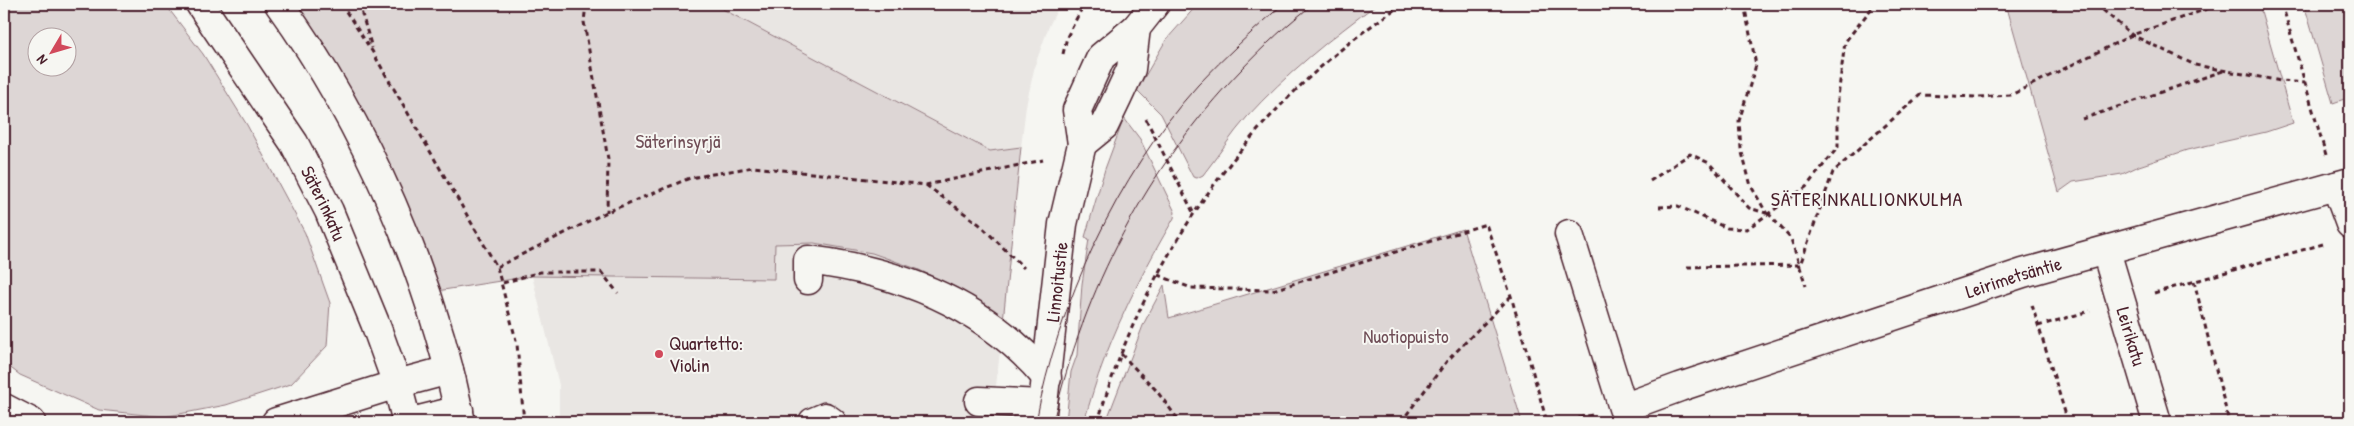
<svg xmlns="http://www.w3.org/2000/svg" width="2354" height="426" viewBox="0 0 2354 426" font-family="'Patrick Hand',sans-serif">
<style>
.built{fill:#e9e6e3}
.green{fill:#ddd6d5;stroke:#947a80;fill-rule:evenodd}
.lines{fill:none;stroke-linecap:round;stroke-linejoin:round}
.minor-casing{stroke:#4a1f2b;stroke-width:31}
.major-casing{stroke:#4a1f2b;stroke-width:31}
.highway-casing{stroke:#4a1f2b;stroke-width:31}
.path{stroke:#4a1f2b;stroke-width:3;stroke-dasharray:5 4;stroke-linecap:butt}
.minor{stroke:#f6f6f2;stroke-width:28}
.major{stroke:#f6f6f2;stroke-width:28}
.highway{stroke:#f6f6f2;stroke-width:28}
.tram{stroke:#4a1f2b;stroke-width:1}
.poi-dot{fill:#d1495b;stroke:#f6f6f2;stroke-width:2}
.labels{text-anchor:middle;dominant-baseline:central;stroke-width:4;stroke-linejoin:round;paint-order:stroke}
.park-label{font-size:19px;fill:#6f4d56;stroke:#f6f6f2}
.street-label{font-size:19px;fill:#4a1f2b;stroke:#f6f6f2}
.poi-label{font-size:19px;fill:#4a1f2b;stroke:#f6f6f2;text-anchor:start}
.neighbourhood-label{font-size:20px;letter-spacing:1px;fill:#4a1f2b;stroke:#f6f6f2}
</style>
<rect width="100%" height="100%" fill="#f6f6f2"/>
<filter id="ink" filterUnits="userSpaceOnUse"><feTurbulence type="fractalNoise" baseFrequency=".02" numOctaves="2"/><feDisplacementMap in="SourceGraphic" scale="10" xChannelSelector="R" yChannelSelector="G"/><feConvolveMatrix kernelMatrix="1 2 1 2 8 2 1 2 1" color-interpolation-filters="sRGB"/></filter>
<g filter="url(#ink)">
<path class="built" d="M713 4H1060L1049 26 1035 65 1026 106 1021 147 990 151Z
M848 243 1006 297 992 422H559V385L532 276 774 279V244Z"/>
<path class="green" d="M4 4H165L203 54 247 125 305 233 330 303 327 346 291 384 226 405 164 417 99 410 20 375 4 363ZM38 38H68V68H38Z
M293 4H713L990 151 1021 147 1003 321 959 289 917 269 872 253 814 243 775 244 774 279 532 276 437 291Z
M1198 4H1377C1331 38 1286 74 1247 117 1231 135 1218 156 1203 175L1197 178 1193 177 1161 114 1137 90 1166 40Z
M2006 4H2259L2293 123 2266 132 2187 150 2139 166 2122 174 2073 182 2059 192Z
M2304 4H2350V97L2333 103Z
M1124 118 1140 139 1175 212 1174 218C1147 264 1123 310 1104 360 1096 380 1090 402 1084 422H1066L1071 372 1077 355 1082 284 1089 239 1085 237 1105 169Z
M1463 229 1522 422H1106L1144 323 1164 285 1169 318Z"/>
<g class="lines">
<g class="minor-casing">
<g id="minor">
<path d="M1082 144 1104 126 1117 99 1131 69 1136 28"/>
<path d="M2336 186 2350 224"/>
<path id="s1" d="M1569 234 1623 408 1680 387 2023 273 2350 182"/>
<path id="s2" d="M2106 251 2157 422"/>
<path d="M808 280V260C900 271 986 305 1047 378"/>
<path d="M979 401 1043 404"/>
<path d="M813 422 825 417 832 422"/>
<path id="s3" d="M1041 422 1063 224 1082 144 1077 110 1101 57 1136 28 1155 4"/>
</g>
</g>
<g class="major-casing">
<g id="major">
<path id="s4" d="M200 4 294 143 329 211 375 323 397 384 407 422"/>
<path d="M279 4C366 124 432 277 461 422"/>
</g>
</g>
<g class="highway-casing">
<path id="highway" d="M4 408 31 422
M276 422 397 384 449 370
M411 422 459 410"/>
</g>
<path class="path" d="M341 4 372 51 497 267 517 344 524 422
M359 4 372 48
M586 4 584 22 608 159 607 212
M1744 4 1756 65 1739 121 1741 149 1751 186 1767 214
M2096 4 2132 35 2195 65 2281 81 2305 83
M2282 4 2326 155
M1063 54 1067 37 1084 4
M1146 119 1194 214
M2082 119 2223 71
M1650 181 1690 154 1709 163 1749 208 1766 213
M926 185 979 224 1024 268
M1659 207 1678 206 1727 228 1747 229 1806 187 1838 147V97L1845 42 1875 4
M1768 213 1791 239 1806 286
M497 267 607 212 690 178 753 167 926 185 1043 160
M1687 267 1800 265 1833 172 1920 95 1978 97 2011 95 2132 35 2221 4
M1158 275 1191 288 1273 290 1486 224 1511 296 1547 422
M2194 281 2229 422
M503 283 540 272H601L618 293
M2154 293 2323 244
M2032 305 2068 422
M2038 326 2090 311
M1121 354 1156 390 1180 422
M1098 422C1146 253 1256 100 1403 4
M1401 422 1447 361 1511 296
M1561 422 1592 415"/>
<use href="#minor" class="minor"/>
<use href="#major" class="major"/>
<use href="#highway" class="highway"/>
<path class="tram" d="M1036 422C1058 304 1117 175 1198 85 1225 56 1254 30 1283 4
M1053 422C1085 288 1145 170 1241 70 1264 46 1288 23 1314 4"/>
</g>
</g>
<circle class="poi-dot" cx="659" cy="354" r="5"/>
<g class="labels">
<g class="park-label">
<text x="678" y="141">Säterinsyrjä</text>
<text x="1406" y="336">Nuotiopuisto</text>
</g>
<g class="street-label">
<text stroke="none"><textPath href="#s4" startOffset="235">Säterinkatu</textPath></text>
<text stroke="none"><textPath href="#s1" startOffset="594">Leirimetsäntie</textPath></text>
<text stroke="none"><textPath href="#s3" startOffset="141">Linnoitustie</textPath></text>
<text stroke="none"><textPath href="#s2" startOffset="89">Leirikatu</textPath></text>
</g>
<g class="poi-label">
<text x="669" y="343">Quartetto:<tspan x="669" dy="22">Violin</tspan></text>
</g>
<g class="neighbourhood-label">
<text x="1867" y="198">SÄTERINKALLIONKULMA</text>
</g>
</g>
<rect width="2354" height="426" fill="none" stroke="#f6f6f2" stroke-width="20"/>
<rect x="10" y="10" width="2334" height="406" fill="none" stroke="#4a1f2b" stroke-width="2" filter="url(#ink)"/>
<g transform="translate(52 52) rotate(232)"><circle r="24" fill="#f6f6f2" stroke="#b1a0a2"/>
<path d="M0-4L9 19L0 12L-9 19Z" fill="#d1495b"/>
<text y="-8" font-size="14" font-weight="bold" text-anchor="middle" fill="#4a1f2b">N</text>
</g>
</svg>
